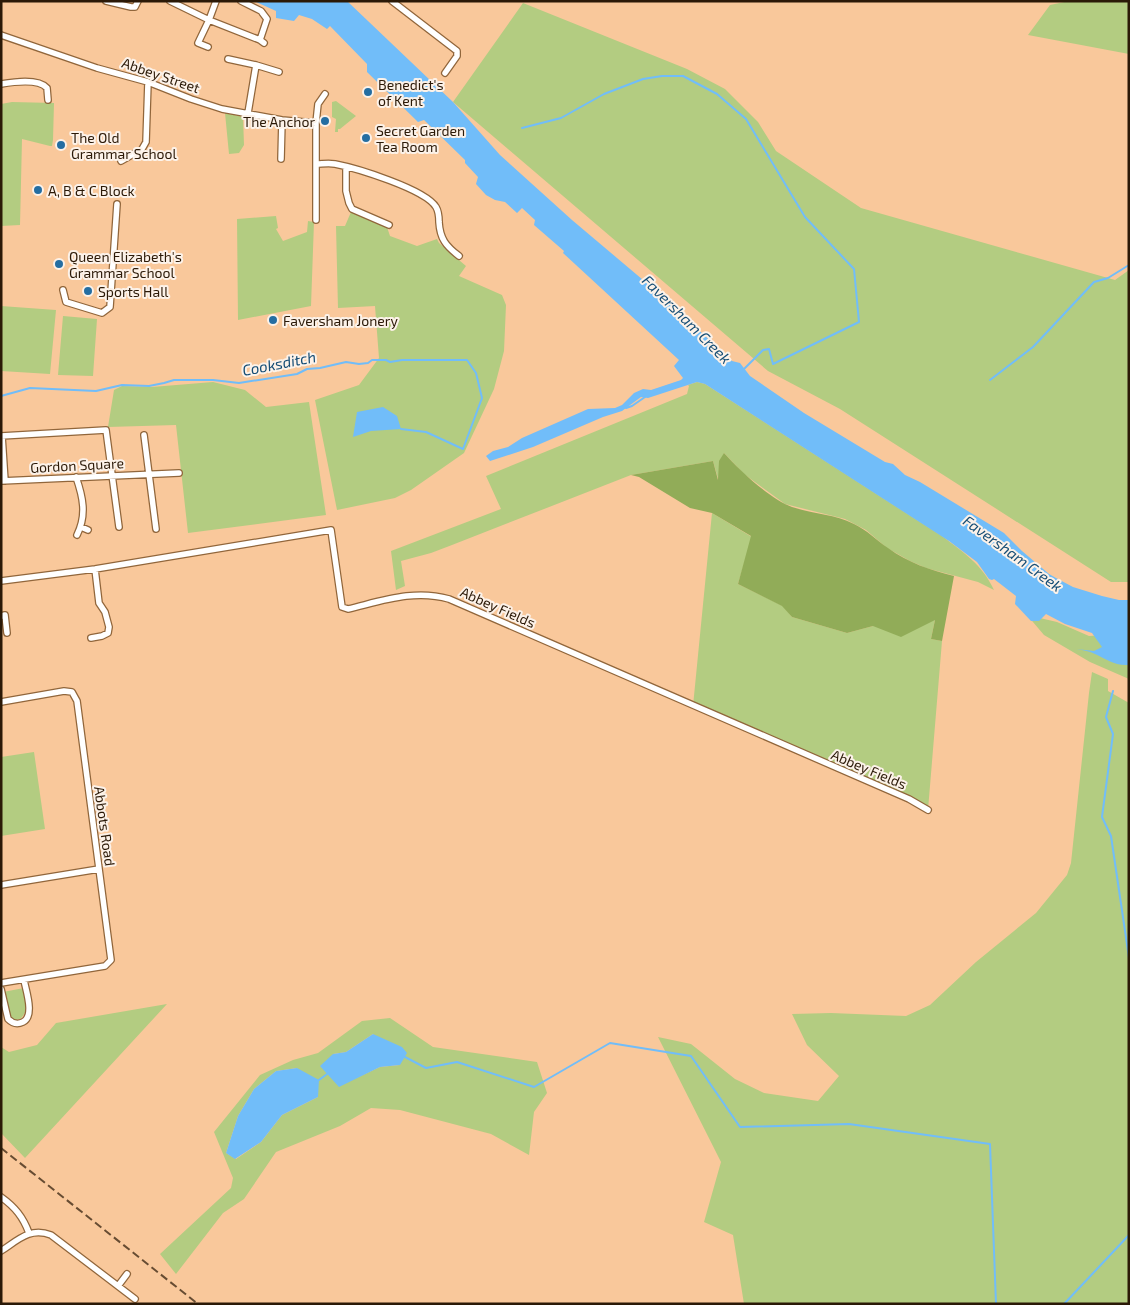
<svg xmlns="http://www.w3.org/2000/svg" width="1130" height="1305" viewBox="0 0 1130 1305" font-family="'Exo 2',sans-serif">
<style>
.green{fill:#b3cc81;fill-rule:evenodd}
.forest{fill:#91ac58}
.water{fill:#71bdf9}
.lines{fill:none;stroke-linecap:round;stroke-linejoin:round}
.stream{stroke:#71bdf9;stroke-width:2}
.minor-casing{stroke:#91663b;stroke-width:8}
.minor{stroke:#fff;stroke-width:5.5}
.rail{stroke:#674c32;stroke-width:2;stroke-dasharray:8 4;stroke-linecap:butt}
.poi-dot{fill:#256ea2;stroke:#fcf2e9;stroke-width:2}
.labels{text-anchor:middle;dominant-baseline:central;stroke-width:4;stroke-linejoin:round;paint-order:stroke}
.street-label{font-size:14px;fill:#2b1907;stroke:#fcf2e9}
.poi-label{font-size:14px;fill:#2b1907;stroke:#fcf2e9;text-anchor:start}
.water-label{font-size:15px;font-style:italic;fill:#154d75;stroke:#fcf2e9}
</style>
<rect width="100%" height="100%" fill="#f9c89b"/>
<path class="green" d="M1069 1H1129V54L1028 35 1050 5Z
M523 3 687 69 725 89 758 122 776 151 861 208 1115 280 1129 270V582H1111L840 409 768 371 453 102Z
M336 101 356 116 340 129H338V132H335L336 119 332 117V102Z
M12 102 54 103 53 140 52 146H50L22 139 20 225 1 226V104Z
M225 113 243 117 244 145 239 153 229 154Z
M351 212 387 227 390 236 417 246 437 239 439 243 466 266 459 276 502 295 506 305 504 351 494 389 464 453 411 490 395 498 337 510 315 400 359 385 379 358 375 306 338 308 336 226H345Z
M276 216 278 228 276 229 283 241 307 232 308 221 314 222 311 306 238 320 237 219Z
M1 306 56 310 50 374 1 371Z
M63 316 97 319 93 376 58 375Z
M213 382 245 390 266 407 309 402 326 515 188 533 176 425 108 427 114 390 122 386 152 387Z
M697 382 705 384 942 536C964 553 982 564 994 590L978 582 926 568 910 561 887 548 866 530 845 519 785 504 744 474 724 453 719 482 713 461 631 475 452 545 431 553 401 561 405 586 396 590 391 551 501 509 486 476 687 394 689 386 688 385Z
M712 513 752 537 738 584 783 606 792 617 847 633 873 626 935 620 931 639 942 641 928 810 693 706Z
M1027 615 1057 622 1089 636 1120 634 1129 656V679L1090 662 1044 635Z
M1092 672 1108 679V691L1129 703V1304H744L733 1235 704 1222 721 1162 658 1037 691 1044 735 1079 764 1093 818 1101 839 1076 807 1045 792 1014 831 1013 906 1016 930 1005 976 962 1036 913 1067 875 1071 863 1089 693Z
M34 752 45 829 1 836V757Z
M24 988C25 999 30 1011 20 1019L15 1020 10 1018 3 992Z
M167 1004 25 1158 1 1133V1047L9 1052 37 1045 56 1023Z
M390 1018 433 1047 537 1062 547 1093 534 1112 529 1155 491 1134 400 1110 371 1108 340 1126 276 1152 244 1199 223 1213 176 1274 160 1254 231 1188 233 1178 214 1132 260 1075 293 1060 318 1053 362 1021ZM373 1034 400 1065 380 1067 339 1086 333 1054 346 1052ZM297 1068 318 1097 282 1115 261 1142 236 1159 226 1153 238 1116 254 1089 276 1071Z"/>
<path class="forest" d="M724 453C739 470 770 499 792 507 813 514 834 514 854 524 867 530 876 540 888 548 908 563 931 570 954 576L942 641 931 639 935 620 901 637 873 626 847 633 792 617 782 606 738 584 751 536 712 513 690 508 639 477 631 475 713 461 718 480 719 461Z"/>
<path class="water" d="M254 1H347L453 102 500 155 572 220 662 296 732 361 740 363 750 376 804 413 885 462 893 464 905 475 920 482 1004 533 1022 551 1049 574 1056 578 1073 587 1102 596 1119 600H1129L1128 665C1115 666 1106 659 1095 654 1089 651 1082 650 1076 649L1094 651 1102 647 1092 633 1065 624 1046 614 1039 621H1031L1015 604 1016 596 994 579 992 580 989 579 977 562 949 541 705 384 697 382 648 398 641 397 622 411 603 417 533 447 490 461 486 456 493 451 508 447 522 438 588 409 615 408 622 405 634 393 643 389 651 390 681 380 683 378 674 366 679 360 563 253 564 251 534 225 535 220 522 208 517 213 505 202 495 200 486 195 476 184 478 177 465 163V160L424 120 418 122 367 72V64L330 26 327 29 312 19 299 15 294 21 276 18V11Z
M383 407 397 416 401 429 371 431 353 437 357 412Z
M373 1034 402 1047 407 1053 400 1065 380 1067 339 1087 320 1066 333 1054 346 1052Z
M297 1068 319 1080 318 1097 282 1115 261 1142 235 1159 226 1153 238 1116 254 1089 276 1071Z"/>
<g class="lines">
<path class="stream" d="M522 128 561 118 604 94 643 79 662 76H683L717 94 746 119 805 217 854 269 859 322 773 364 769 349 763 350 743 370
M990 380 1033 347 1094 282 1108 278 1129 265
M1 396 30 388 96 391 122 385 149 386 164 383 174 380H213L239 383 297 374 307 369 320 368 346 362 359 364 368 363 372 360H386L390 362 402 360H467L476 373 482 398 463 449 426 432 401 429
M626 408 632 406 645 397
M1113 691 1106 717 1113 734 1102 817 1111 836 1129 958
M405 1057 426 1068 457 1062 534 1087 610 1043 691 1056 740 1127 849 1124 990 1144 996 1304
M319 1080 327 1074
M1064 1304 1129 1235"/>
<g class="minor-casing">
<path id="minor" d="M106 1 131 7H135L138 1
M170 1 209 20 260 40 264 43
M241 1 261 11 267 19 260 40
M392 1 457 51V56L445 73
M1 35 97 68 148 82 191 99 222 109 282 120 316 123
M208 47 198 43 209 20 216 1
M228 59 256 65 279 72
M1 84C13 82 38 78 47 88L48 100
M248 113 256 65
M281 159 282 120
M121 161 142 149 146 142 148 82
M316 164C322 164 329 163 335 164 356 168 425 189 436 207 439 212 439 217 439 222 440 239 446 246 459 256
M346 167V191L349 203 352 209 389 225
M316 220V123L318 104 325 94
M63 290 66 302 102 313 110 307 117 204
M144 435 156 529
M1 436 106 430 119 527
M2 436 5 481
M76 477C83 497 87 515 77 535
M1 481 179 473
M81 527 88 530
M1 581 95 569 331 530 342 607 348 609C382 601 414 589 449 599L909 799 928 810
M1 616 5 615 7 633
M91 638 102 636 108 633 109 627 105 612 99 603 95 569
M1 702 64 691 72 692 77 701 111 960 105 966 1 983
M1 885 99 869
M1 989 8 1019C12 1023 17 1025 23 1022 35 1016 26 991 24 980
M1 1197C15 1207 23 1217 29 1233
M1 1251C18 1240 30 1227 51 1235L135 1299
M118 1286 127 1274"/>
</g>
<use href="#minor" class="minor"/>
<path class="rail" d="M1 1148 198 1304"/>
</g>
<g class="poi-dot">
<circle cx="368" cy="92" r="5"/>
<circle cx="325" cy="121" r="5"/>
<circle cx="366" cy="138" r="5"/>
<circle cx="61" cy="145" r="5"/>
<circle cx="38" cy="190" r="5"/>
<circle cx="59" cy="264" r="5"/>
<circle cx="88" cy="291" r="5"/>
<circle cx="273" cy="320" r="5"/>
</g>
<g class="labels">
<g class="street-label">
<text transform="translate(161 75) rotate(19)">Abbey Street</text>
<text transform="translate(77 465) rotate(-3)">Gordon Square</text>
<text transform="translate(498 607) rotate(24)">Abbey Fields</text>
<text transform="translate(869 769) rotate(23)">Abbey Fields</text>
<text transform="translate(105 826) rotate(82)">Abbots Road</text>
</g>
<g class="poi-label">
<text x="378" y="84">Benedict's<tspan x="378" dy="16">of Kent</tspan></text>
<text x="315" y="121" text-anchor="end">The Anchor</text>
<text x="376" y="130">Secret Garden<tspan x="376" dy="16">Tea Room</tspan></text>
<text x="71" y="137">The Old<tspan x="71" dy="16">Grammar School</tspan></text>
<text x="48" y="190">A, B &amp; C Block</text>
<text x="69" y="256">Queen Elizabeth's<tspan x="69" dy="16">Grammar School</tspan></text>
<text x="98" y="291">Sports Hall</text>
<text x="283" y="320">Faversham Jonery</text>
</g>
<g class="water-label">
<text transform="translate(687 319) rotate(45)">Faversham Creek</text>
<text transform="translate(279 363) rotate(-11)">Cooksditch</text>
<text transform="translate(1013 553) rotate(36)">Faversham Creek</text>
</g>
</g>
<rect width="1130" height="1305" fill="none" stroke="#2b1907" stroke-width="5"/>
</svg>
